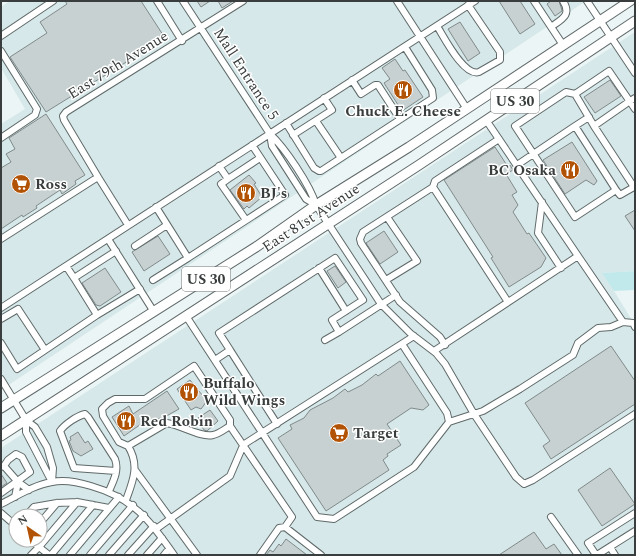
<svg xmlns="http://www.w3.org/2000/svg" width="636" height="556" viewBox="0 0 636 556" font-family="Spectral,serif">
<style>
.built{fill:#d6e8e9;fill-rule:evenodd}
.green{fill:#c1e9eb}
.building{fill:#c7d1d1;stroke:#818a8b}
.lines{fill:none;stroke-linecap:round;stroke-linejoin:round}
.minor-casing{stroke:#606969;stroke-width:8}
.highway-casing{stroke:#606969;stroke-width:11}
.minor{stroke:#fff;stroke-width:6}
.highway{stroke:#fff;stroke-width:9}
.labels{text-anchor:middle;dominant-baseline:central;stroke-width:3;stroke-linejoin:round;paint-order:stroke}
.shield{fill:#fff;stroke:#747777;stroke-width:1}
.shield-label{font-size:14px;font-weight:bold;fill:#393d3d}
.street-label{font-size:15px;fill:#393d3d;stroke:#fff}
.poi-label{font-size:15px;font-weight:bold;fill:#393d3d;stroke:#fff;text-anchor:start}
</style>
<rect width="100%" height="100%" fill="#ebf5f5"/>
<path class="built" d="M10 1H586L1 390V124L25 109 1 68V7Z
M635 32V271L603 273 635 325V555H1V448ZM16 516H40V540H16Z"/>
<path class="green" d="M635 271V290L614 291 602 273Z"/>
<path class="building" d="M65 1H141L165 38 46 112 10 57 47 33 40 22 67 4Z
M197 1H210L201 7Z
M218 1H233L222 8Z
M499 1H520L535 24 520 34Z
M551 1H559L561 7 562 11 555 16 547 4Z
M460 22 480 53 468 61 448 29Z
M395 59 403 71 405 70 423 97 402 111 384 83 390 79 382 68Z
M610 80 621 96 595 113 584 97Z
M46 114 85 175 75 181 76 184 62 194 60 190 36 206 37 208 23 217 22 215 1 229V168L11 162 6 154 15 149 9 138Z
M572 142 597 181 594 185 586 180 565 194 543 160Z
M495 147 508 167 510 165 513 170 506 174 517 192 512 195 518 205 513 212 527 234 529 233 546 258 541 267 509 287 491 258 493 257 444 180Z
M249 175 256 183 254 184 262 197 249 208 247 206 244 209 230 190Z
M635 210V231L625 216Z
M384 231 398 252 380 264 366 243Z
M158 236 170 254 144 271 132 252Z
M335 266 346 282 338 288 327 271Z
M105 268 121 292 100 306 96 305 82 283Z
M611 346 635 381V404L551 459 543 446 550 441 525 403Z
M400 361 429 405 423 410 411 408 387 424 401 445 387 454 388 456 383 460 389 470 326 511 278 438 292 429 290 425 304 418 310 410 333 398 345 389 348 392 362 385 376 374 378 376Z
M190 380 207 401 201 409 196 407 191 410 177 389Z
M167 391 179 409 161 419 160 418 152 424 144 422 124 436 112 417 129 406 133 414Z
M210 410 218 421 207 431 204 430 202 427 204 426 198 418Z
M78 432 85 443 88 441 93 449 81 456 73 451 69 441 71 440 70 437Z
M610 468 635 504 602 526 578 490Z
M1 474 7 483 1 487Z
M534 532 546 549 554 544 562 555H499Z
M286 539 307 555H266L270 550 273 552 279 544 281 546Z"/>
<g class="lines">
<g class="minor-casing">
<path id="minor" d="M157 1 182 41
M183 1 270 134C285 148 310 185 316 205L381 304 411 334 436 353 445 364 474 414 516 477 524 484 533 480 635 414
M397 1 467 109
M534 1 563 45
M587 1 635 73
M437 26C444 37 464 77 479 72L500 60V52L468 5
M551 27C562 19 572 15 563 1
M1 36 53 1
M1 51 37 109 35 115 1 138
M352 80 361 94 375 85H378L400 119
M575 94 566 92 515 126 575 217 616 190 620 195 634 187 594 126
M635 98 630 101 594 126 575 94 609 71 635 109
M486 120 578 256
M316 121 341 158
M286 123 314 168 319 171H321L433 98 432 90 405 47
M575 126 589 117
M270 134 272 146 306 199 316 205
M293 135 332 110 324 98
M499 139 435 181 433 187 508 302
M517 165 575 126 616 190
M219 166 228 179 260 158
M98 177 128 225
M228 179 221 184 246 220
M433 187 363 232 360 239 361 243 400 302 440 337 445 345
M542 202 538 233 561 268
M1 239 98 177 64 120 63 116 66 112 243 1
M108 239 154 312
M135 246 167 225
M188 258 285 195 252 145
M66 266 74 278 116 251
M319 268 346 311
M74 278 97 315 140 289
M153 280 188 258 156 207
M386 280 417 261 387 217
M1 308 475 1
M186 316 317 517 334 519 414 467 449 422 483 411 520 389 573 355 578 343 598 328 611 327 623 322 633 323 635 327
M1 319 18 309 45 350
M339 332 396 295
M1 343 17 369 97 315
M402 344 447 413 449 422
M230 350 277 424
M434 351 578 256 623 322
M215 360 230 350 219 333 335 258 363 300 332 320 339 332 325 340
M1 379 26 420 35 427 47 447 53 468 52 482
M26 420V432L52 482
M128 446 119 442 103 416 102 409 108 403 115 399H145L194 366 230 420V426
M1 467 4 466 18 482
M135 470 197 555
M109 491C114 480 119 470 115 459L88 417 85 414C77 416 65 424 60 431L74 468 116 471
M1 493 30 472 22 457 16 454 8 460 4 466
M15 497 18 482 29 490
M126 500C133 481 140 465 128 446L167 423C181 425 201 438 213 435 219 434 225 429 230 426L292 517 285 527
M1 504C17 496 34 485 52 482 65 479 78 482 91 486 133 498 150 520 174 555
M1 513 16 526
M26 516 34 507 57 503 77 502 109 508
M551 517 578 555
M40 523 57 503
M156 529 230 476 242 448 246 443 414 336
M31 540 39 547 77 502
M610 547 615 555
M31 555 39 547 49 555
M51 555 93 505
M70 555 119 497
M90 555 133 505
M109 555 144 515
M128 555 154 526
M147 555 162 538
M164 555 169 549
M260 555 279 528 285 527 321 555
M596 555 588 543 635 513
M597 555 635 531"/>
</g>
<g class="highway-casing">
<path id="highway" d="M1 408 256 247 316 205 409 147 630 1
M1 436 419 165 635 21"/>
</g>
<use href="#minor" class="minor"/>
<use href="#highway" class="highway"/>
</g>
<defs>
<g id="restaurant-disc" transform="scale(1)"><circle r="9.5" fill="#b25205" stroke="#fff"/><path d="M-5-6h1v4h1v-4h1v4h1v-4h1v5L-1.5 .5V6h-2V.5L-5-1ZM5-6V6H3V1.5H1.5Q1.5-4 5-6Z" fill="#fff"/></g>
<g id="supermarket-disc" transform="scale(1)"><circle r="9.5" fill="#b25205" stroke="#fff"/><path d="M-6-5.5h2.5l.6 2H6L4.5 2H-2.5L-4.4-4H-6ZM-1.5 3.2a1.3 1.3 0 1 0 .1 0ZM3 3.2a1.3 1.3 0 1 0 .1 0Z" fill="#fff"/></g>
</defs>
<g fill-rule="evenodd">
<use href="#restaurant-disc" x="403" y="90"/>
<use href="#restaurant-disc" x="570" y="170"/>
<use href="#supermarket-disc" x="21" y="184"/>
<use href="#restaurant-disc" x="246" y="193"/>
<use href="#restaurant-disc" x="189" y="392"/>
<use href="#restaurant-disc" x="126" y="421"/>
<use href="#supermarket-disc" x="339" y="433"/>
</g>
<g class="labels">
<g class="shield">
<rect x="491" y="89" width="48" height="24" rx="3"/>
<rect x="182" y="267" width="48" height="24" rx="3"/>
</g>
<g class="shield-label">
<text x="515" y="101">US 30</text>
<text x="206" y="279">US 30</text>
</g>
<g class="street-label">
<text transform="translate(118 65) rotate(-32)">East 79th Avenue</text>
<text transform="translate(246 74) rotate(57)">Mall Entrance 5</text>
<text transform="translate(311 218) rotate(-33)">East 81st Avenue</text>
</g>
<g class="poi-label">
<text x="403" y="111" text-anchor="middle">Chuck E. Cheese</text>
<text x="556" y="170" text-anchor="end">BC Osaka</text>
<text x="35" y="184">Ross</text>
<text x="260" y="193">BJ's</text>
<text x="203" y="383">Buffalo<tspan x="203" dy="17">Wild Wings</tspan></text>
<text x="140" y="421">Red Robin</text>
<text x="353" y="433">Target</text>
</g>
</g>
<rect width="636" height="556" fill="none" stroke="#393d3d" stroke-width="4"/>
<g transform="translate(28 528) rotate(326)"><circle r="19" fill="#ffffff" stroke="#b0b1b1"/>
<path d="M0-3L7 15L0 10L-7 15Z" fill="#b25205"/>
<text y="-6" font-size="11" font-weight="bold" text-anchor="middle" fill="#393d3d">N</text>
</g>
</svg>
